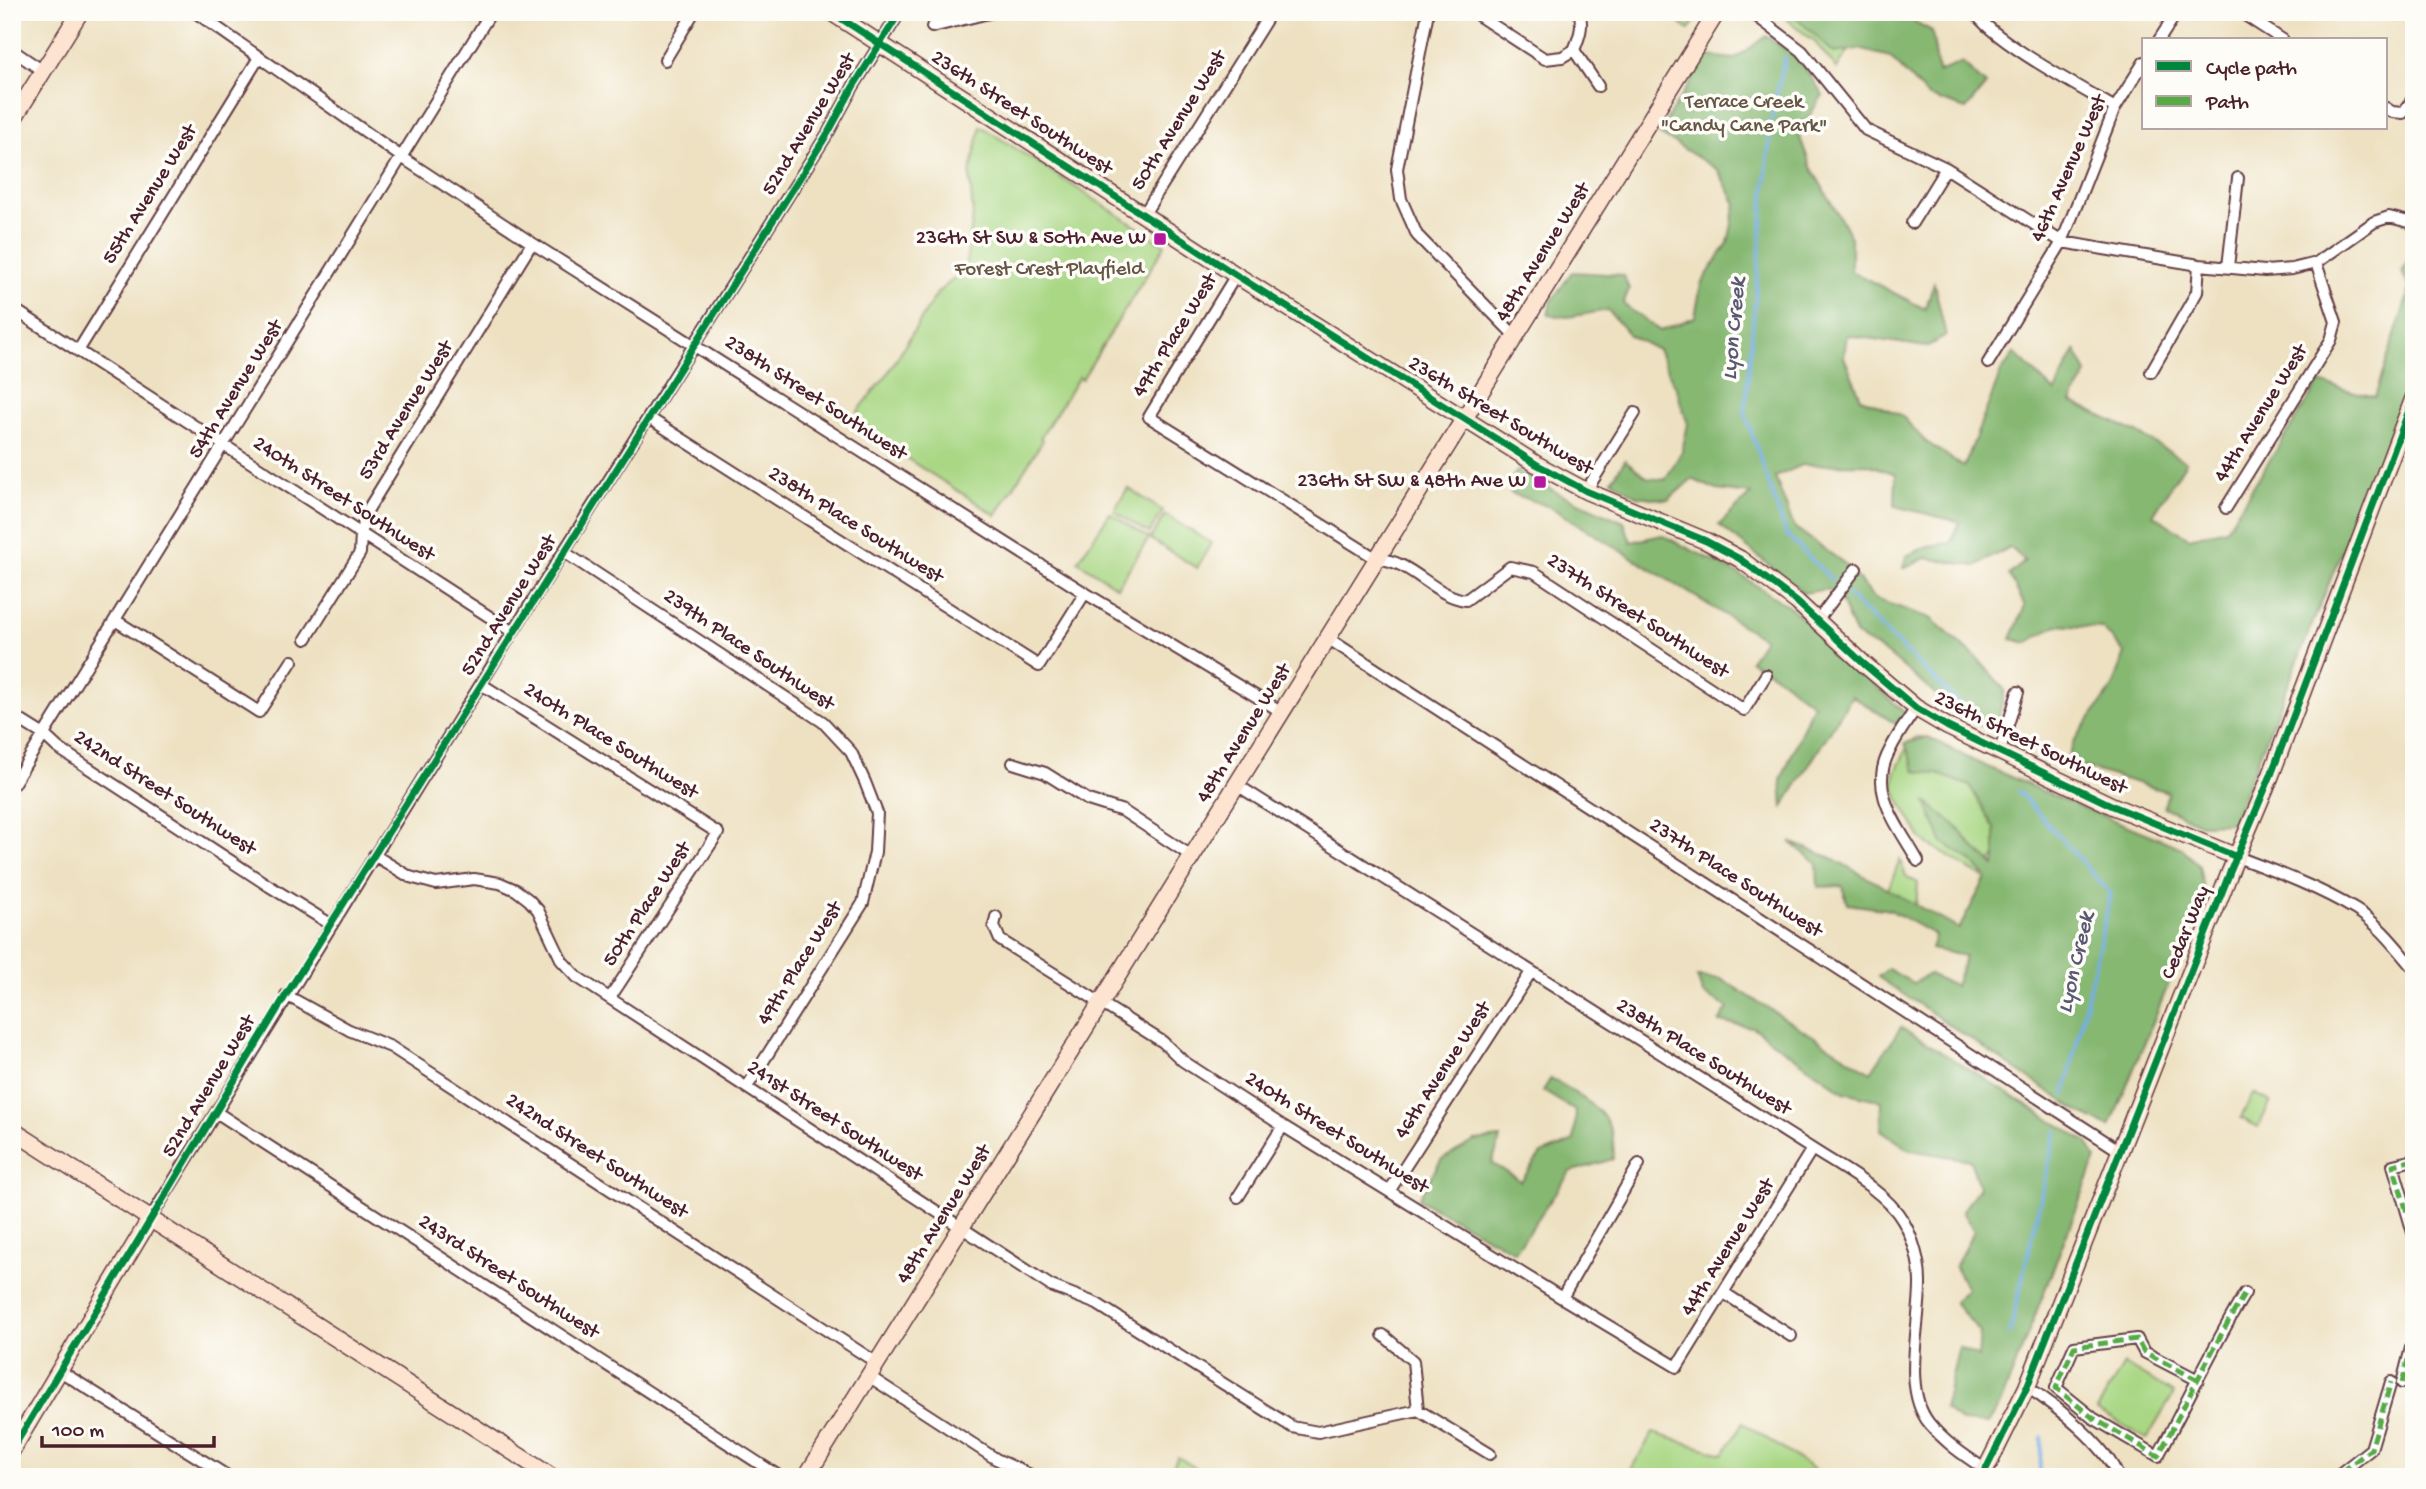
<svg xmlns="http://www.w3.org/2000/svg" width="2426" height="1489" viewBox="0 0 2426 1489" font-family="'Gochi Hand',sans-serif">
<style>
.green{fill:#a9d784;stroke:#7a7b58;stroke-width:2}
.forest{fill:#86b872;stroke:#686c4e;stroke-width:2}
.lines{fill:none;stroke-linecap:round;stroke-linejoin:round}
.stream{stroke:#75aee5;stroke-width:3.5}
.street-casing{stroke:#633c42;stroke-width:14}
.secondary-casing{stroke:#633c42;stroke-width:19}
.street{stroke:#fff;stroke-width:10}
.secondary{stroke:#fde4d1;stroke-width:16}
.quiet{stroke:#57aa44;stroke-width:5;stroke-dasharray:10 5;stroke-linecap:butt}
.cycleway-casing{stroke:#fdfcf7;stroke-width:11}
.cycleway{stroke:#00873e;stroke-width:7}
.poi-dot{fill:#b5179e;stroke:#fdfcf7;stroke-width:2.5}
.labels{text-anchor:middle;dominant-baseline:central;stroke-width:7;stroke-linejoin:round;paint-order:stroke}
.park-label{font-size:21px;fill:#665646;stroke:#fdfcf7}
.street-label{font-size:21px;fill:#4a1f2b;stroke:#fdfcf7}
.poi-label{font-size:21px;fill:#4a1f2b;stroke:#fdfcf7;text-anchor:end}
.water-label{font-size:23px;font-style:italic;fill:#5b5875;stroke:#fdfcf7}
</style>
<rect width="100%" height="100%" fill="#fdfcf7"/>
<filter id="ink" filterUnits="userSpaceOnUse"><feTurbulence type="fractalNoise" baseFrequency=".0143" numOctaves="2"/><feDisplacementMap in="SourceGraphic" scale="14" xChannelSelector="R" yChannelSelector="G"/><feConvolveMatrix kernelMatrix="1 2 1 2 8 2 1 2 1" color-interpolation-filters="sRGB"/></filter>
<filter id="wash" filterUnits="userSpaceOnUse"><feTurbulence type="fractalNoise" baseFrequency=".00686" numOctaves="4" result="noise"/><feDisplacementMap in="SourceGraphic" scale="28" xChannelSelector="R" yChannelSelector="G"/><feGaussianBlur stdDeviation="1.57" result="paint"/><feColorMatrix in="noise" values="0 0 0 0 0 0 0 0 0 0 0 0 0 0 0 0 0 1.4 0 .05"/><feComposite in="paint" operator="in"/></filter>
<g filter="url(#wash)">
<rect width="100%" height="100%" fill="#eee1c2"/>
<path class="green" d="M1665 12H1700L1689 30Z
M1778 12H1873L1837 69 1815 42Z
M981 126 1165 245 1082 379 1079 377 1040 438 1043 440 996 515 859 428 858 411 886 376 938 292 965 270 973 217 970 174Z
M1128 488 1163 511 1149 533 1114 511Z
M1110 513 1149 538 1117 587 1078 561Z
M1165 515 1211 543 1197 568 1150 539Z
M1916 737H1925L1950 752 2035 791 1982 877 1922 840 1898 798 1894 786 1895 774 1909 743Z
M1900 860 1906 876 1918 883 1916 906 1885 897Z
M2253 1093 2271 1102 2258 1127 2241 1118Z
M2124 1364 2174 1393 2147 1439 2097 1410Z
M1743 1423 1826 1477H1626L1653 1433 1723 1454Z
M1178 1457 1210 1477H1167Z"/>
<path class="forest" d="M1790 12H1905L1904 16 1932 31 1938 72 1962 63 1986 85 1966 109 1927 96 1890 57 1859 49 1834 53Z
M1766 36 1798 58 1823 95 1798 132 1811 167 1851 237V271L1925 309 1934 283 1946 336 1926 347 1847 335 1844 357 1861 398 1901 415 1925 441 1964 467 2001 372 2014 353 2055 392 2075 350 2087 373 2071 402 2137 433 2186 462 2153 515 2189 538 2226 529 2319 383 2375 397 2410 289 2402 272 2414 250V373L2232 823 2200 824 2164 807 2168 792 2066 762 2074 741 2113 687 2125 653 2102 628 2057 625 2027 643 2011 639 2025 606 2009 575 2025 561 2010 547 1975 566 1926 558 1903 568 1906 556 1928 546 1950 543 1960 522 1895 506 1896 474 1867 464 1802 465 1775 477 1794 527 1845 564 1875 599 1930 618 1978 659 2005 690 1995 732 1962 716 1891 657 1855 634 1840 599 1827 589 1804 593 1719 525 1751 494 1717 490 1692 479 1668 500 1637 496 1612 480 1625 460 1648 478 1665 480 1682 451 1688 424 1676 388 1658 350 1629 335 1608 310 1568 317 1548 315 1551 302 1572 272 1623 275 1629 289 1623 304 1660 331 1695 317 1701 284 1728 243 1736 204 1718 170 1658 133 1707 56 1735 59Z
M1517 471 1558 493 1624 522 1631 542 1662 535 1739 574 1794 610 1906 714 1896 724 1852 696 1783 807 1781 780 1813 704 1781 679 1750 661 1764 639 1550 507 1510 493V481Z
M1928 737 1974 761 2047 793 2182 848 2199 866 2205 895 2110 1127 2081 1113 1878 977 1888 969 1913 983 1929 974 1955 986 1965 956 1931 949 1935 935 1890 910 1848 904 1842 886 1818 887 1817 863 1790 842 1832 858 1959 929 1986 878 1973 862 1942 842 1926 802 1956 826 1973 847 1995 866V829L1970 786 1938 774 1915 771 1905 743Z
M1697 977 1721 979 1871 1072 1901 1027 2088 1143 2096 1159 2000 1405 1988 1424 1962 1422 1944 1409 1959 1347 1978 1357 1980 1332 1954 1302 1967 1289 1955 1266 1974 1231 1962 1212 1979 1187 1970 1160 1910 1150 1881 1130 1882 1101 1844 1092 1752 1027 1719 1022 1728 1008 1703 994Z
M1551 1078C1585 1101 1619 1112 1613 1159L1570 1172 1515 1252 1418 1199 1441 1160 1475 1141 1501 1138 1492 1163 1521 1181 1541 1154 1574 1141 1576 1111 1543 1091Z"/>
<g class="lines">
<path class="stream" d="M1794 18 1795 12
M1785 57 1771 123 1745 413 1786 534 1832 580
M1847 594 1975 719
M2018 791 2111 894 2065 1094
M2010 1333 2056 1131
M2039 1477 2042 1437"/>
</g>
</g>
<g filter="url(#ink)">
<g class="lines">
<g class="street-casing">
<path id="street" d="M195 12 403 158 532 243 1085 593 1282 712
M1428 12 1397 169 1401 199 1417 235 1516 337
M1473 12 1545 59 1562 57 1574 50
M1751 12 1802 51 1866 130 1946 168 2062 242 2199 265 2265 271 2292 269 2316 263 2374 222 2389 217 2409 222 2414 226
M1975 12C1991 40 2083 89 2115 108
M2240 12 2283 40
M932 27 993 12
M2159 40 2177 12
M12 50 43 71
M1574 50 1598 86
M1574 50C1579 38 1584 25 1579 12
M665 60 694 12
M2386 108 2392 112 2403 113 2414 97
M1144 214 1271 12
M1912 223 1946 168
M2228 267 2238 178
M1236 275 1149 417 1377 559C1410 559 1433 596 1466 600L1510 567 1534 572 1744 710 1766 675
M12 308 513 632
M78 351 258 59
M1988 363 2062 242 2115 108 2144 62
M2151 372 2197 292 2199 265
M649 418 1039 666 1085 593
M1586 491 1635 413
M2226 508 2331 340 2336 322 2316 263
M564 552 823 722 851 752 865 782 877 813 875 852 863 903 747 1087
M115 620 259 712 292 661
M1817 621 1856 569
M306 639 360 553 361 534 367 511 532 243
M1329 639 2120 1151
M481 684 718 833 610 998
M1916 708C1907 722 1897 735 1890 750 1867 791 1898 825 1918 861
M12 715 44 735 58 748 269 886 332 925
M1999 754 2018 692
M1013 763 1045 773 1088 800 1123 811 1193 857
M1237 785 1812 1149C1841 1168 1886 1191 1903 1221 1913 1238 1920 1262 1920 1282 1921 1323 1901 1388 1929 1423 1945 1443 1965 1456 1986 1470
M12 786 491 12
M374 855 410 877 436 884 474 879 500 883 516 890 529 900 538 910 562 961 577 977 1051 1286 1097 1304 1292 1427 1318 1432 1418 1410 1490 1454
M2237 857C2277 872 2320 888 2356 910 2379 924 2397 948 2414 968
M996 917 994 926 1000 940 1163 1042 1183 1061 1283 1126 1562 1298 1677 1367 1812 1149
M286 995 349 1030 391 1047 877 1363
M216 1112 780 1477
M2414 1160 2393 1165 2414 1236
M1390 1190 1531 972
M1238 1197 1283 1126
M150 1219 513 632 828 133 853 87 900 12
M1724 1293 1791 1336
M1562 1298 1639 1164
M1383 1335 1413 1361 1418 1410
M60 1371 229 1477
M870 1377 996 1459 1035 1477
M2198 1380 2144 1352 2137 1339 2074 1347 2056 1388 2093 1418 2158 1456C2187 1402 2213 1346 2245 1293
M2402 1383 2414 1336
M2027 1387C2054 1404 2108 1447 2118 1477
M2342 1472 2371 1449 2391 1382"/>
</g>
<g class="secondary-casing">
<path id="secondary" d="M831 12 1236 275 1536 464 1586 491 1706 541 1740 559 1797 602 1864 664 1916 708 1948 727 2113 806 2237 857
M12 121 80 12
M12 1130 552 1477
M12 1450 150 1219
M806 1477 1717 12
M1982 1477 2027 1387 2230 872 2271 775 2414 397"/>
</g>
<use href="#street" class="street"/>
<use href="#secondary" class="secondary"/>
<path class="quiet" d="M2414 1160 2393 1165 2414 1236
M2198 1380 2144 1352 2137 1339 2074 1347 2056 1388 2093 1418 2158 1456C2187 1402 2213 1346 2245 1293
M2402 1383 2414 1336
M2342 1472 2371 1449 2391 1382"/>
<g class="cycleway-casing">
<path id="cycleway" d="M831 12 1236 275 1536 464 1586 491 1706 541 1740 559 1797 602 1864 664 1916 708 1948 727 2113 806 2237 857
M12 1450 286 995 828 133 853 87 900 12
M1982 1477 2027 1387 2230 872 2271 775 2414 397"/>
</g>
<use href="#cycleway" class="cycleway"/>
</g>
</g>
<g class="poi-dot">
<rect x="1153" y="232" width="14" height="14" rx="3.5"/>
<rect x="1533" y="475" width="14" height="14" rx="3.5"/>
</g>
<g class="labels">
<g class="park-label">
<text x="1744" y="103">Terrace Creek<tspan x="1744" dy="24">"Candy Cane Park"</tspan></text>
<text x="1049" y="270">Forest Crest Playfield</text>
</g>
<g class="street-label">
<text transform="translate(1021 114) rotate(33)">236th Street Southwest</text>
<text transform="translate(1180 121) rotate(-58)">50th Avenue West</text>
<text transform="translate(810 125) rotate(-59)">52nd Avenue West</text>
<text transform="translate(2070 169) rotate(-66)">46th Avenue West</text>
<text transform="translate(151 195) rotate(-58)">55th Avenue West</text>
<text transform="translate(1544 253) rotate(-58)">48th Avenue West</text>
<text transform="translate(1176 336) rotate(-58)">49th Place West</text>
<text transform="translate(237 390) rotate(-58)">54th Avenue West</text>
<text transform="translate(815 399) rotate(33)">238th Street Southwest</text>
<text transform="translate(407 411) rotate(-58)">53rd Avenue West</text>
<text transform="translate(2262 414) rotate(-58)">44th Avenue West</text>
<text transform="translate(1500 417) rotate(31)">236th Street Southwest</text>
<text transform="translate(343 500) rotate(33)">240th Street Southwest</text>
<text transform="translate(855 526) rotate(32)">238th Place Southwest</text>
<text transform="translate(510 606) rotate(-58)">52nd Avenue West</text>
<text transform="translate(1637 617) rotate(33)">237th Street Southwest</text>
<text transform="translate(748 651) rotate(34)">239th Place Southwest</text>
<text transform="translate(1245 734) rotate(-58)">48th Avenue West</text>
<text transform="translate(610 742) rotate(32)">240th Place Southwest</text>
<text transform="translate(2030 744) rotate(26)">236th Street Southwest</text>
<text transform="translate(164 794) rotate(33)">242nd Street Southwest</text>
<text transform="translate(1735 879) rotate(33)">237th Place Southwest</text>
<text transform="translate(648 905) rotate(-57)">50th Place West</text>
<text transform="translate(2187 933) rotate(-68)">Cedar Way</text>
<text transform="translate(801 964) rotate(-58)">49th Place West</text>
<text transform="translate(1703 1058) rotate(32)">238th Place Southwest</text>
<text transform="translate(1444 1071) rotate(-57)">46th Avenue West</text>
<text transform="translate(210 1087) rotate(-59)">52nd Avenue West</text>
<text transform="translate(834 1122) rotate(33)">241st Street Southwest</text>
<text transform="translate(1336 1134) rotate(32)">240th Street Southwest</text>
<text transform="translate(596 1157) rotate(33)">242nd Street Southwest</text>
<text transform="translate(945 1215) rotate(-58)">48th Avenue West</text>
<text transform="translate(1729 1248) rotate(-58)">44th Avenue West</text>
<text transform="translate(508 1278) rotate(33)">243rd Street Southwest</text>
</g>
<g class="poi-label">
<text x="1146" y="239">236th St SW &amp; 50th Ave W</text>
<text x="1526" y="482">236th St SW &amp; 48th Ave W</text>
</g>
<g class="water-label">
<text transform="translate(1735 329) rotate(-85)">Lyon Creek</text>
<text transform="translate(2077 963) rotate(-77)">Lyon Creek</text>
</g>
</g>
<rect width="2426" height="1489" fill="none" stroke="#fdfcf7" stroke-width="42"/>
<rect x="2142" y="38" width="245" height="91" fill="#fdfcf7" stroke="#b5a4a5" stroke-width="2"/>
<rect x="2156" y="61" width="35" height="10" fill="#00873e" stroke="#b5a4a5" stroke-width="2"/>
<text x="2206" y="74" font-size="21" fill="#4a1f2b">Cycle path</text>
<rect x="2156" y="96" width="35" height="10" fill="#57aa44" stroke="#b5a4a5" stroke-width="2"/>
<text x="2206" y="108" font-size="21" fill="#4a1f2b">Path</text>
<path d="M42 1436v10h172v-10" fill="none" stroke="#4a1f2b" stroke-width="3.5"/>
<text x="52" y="1436" font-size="21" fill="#4a1f2b" stroke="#fdfcf7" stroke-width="5" paint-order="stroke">100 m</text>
</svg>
